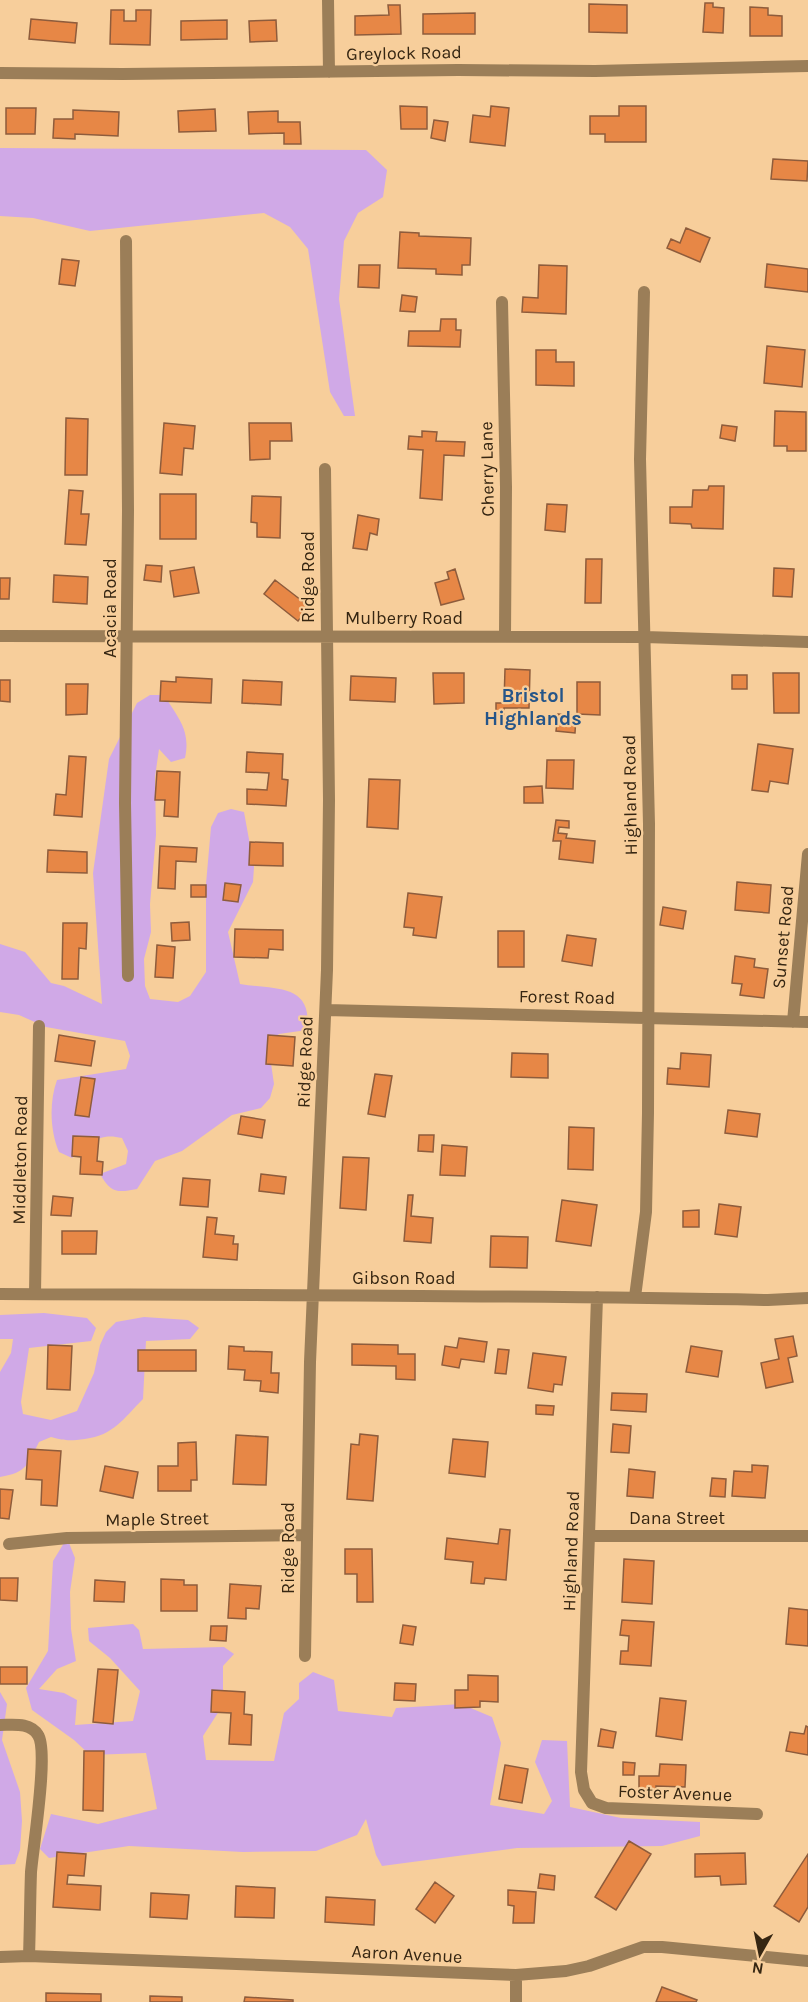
<svg xmlns="http://www.w3.org/2000/svg" width="808" height="2002" viewBox="0 0 808 2002" font-family="Karla,sans-serif">
<style>
.green{fill:#d0a9e7}
.building{fill:#e78746;stroke:#8e5c3c;stroke-width:1.5}
.lines{fill:none;stroke-linecap:round;stroke-linejoin:round}
.street{stroke:#9b7e58;stroke-width:12}
.labels{text-anchor:middle;dominant-baseline:central;stroke-width:4.5;stroke-linejoin:round;paint-order:stroke}
.street-label{font-size:18px;fill:#362612;stroke:#f7ce9b}
.neighbourhood-label{font-size:20px;font-weight:bold;fill:#255589;stroke:#f7ce9b}
</style>
<rect width="100%" height="100%" fill="#f7ce9b"/>
<path class="green" d="M0 148 366 150 387 170 383 197 358 213 344 241 339 299 355 416H344L330 392 308 249 290 227 264 213 90 231 33 218 0 216Z
M150 695H164C178 718 191 730 185 758L171 762 159 749 155 777 156 835 150 904 151 932 144 959 145 986 150 999 178 1002 190 996 206 972V884L211 827 218 813 231 809 244 812 254 867 253 882 228 932 240 984C275 990 313 983 307 1030L279 1034 268 1043 274 1084 270 1098 261 1108 232 1115 182 1151 155 1161 137 1189C117 1193 111 1193 100 1174L126 1164 128 1151 122 1138C98 1132 90 1144 72 1158L59 1152C50 1131 49 1102 57 1080L126 1069 130 1056 125 1041 46 1027 19 1015 0 1012V944L25 952 51 983 64 986 102 1004 93 873 109 759 137 703Z
M44 1313 87 1318 96 1328 91 1341 29 1348 21 1402 23 1414 51 1420 77 1411 94 1373 100 1345 106 1332 116 1322 144 1317 188 1320 199 1328 190 1339 146 1341 143 1399C123 1419 114 1435 85 1439 70 1441 65 1441 51 1437L39 1442C27 1465 28 1472 0 1477V1372L11 1353 13 1339H0V1315Z
M67 1538 75 1558 70 1592 71 1629 76 1661 57 1669 39 1689 64 1693 77 1700 75 1725 133 1721 140 1691 110 1658 89 1641 88 1628 133 1624 139 1630 143 1649 224 1647 234 1654 223 1666V1705L203 1736 206 1760 274 1761 284 1713 299 1699V1683L313 1672 334 1680 338 1711 392 1717 396 1708 461 1704 492 1717 501 1743 490 1805 544 1814 552 1801 535 1762 542 1740 567 1741 570 1807 621 1818 700 1822V1836L662 1846 517 1848 382 1866 376 1855 366 1819 357 1835 316 1851 243 1852 129 1846 49 1858 40 1849 51 1814 98 1824 157 1809 146 1753 90 1755 74 1740 32 1710 26 1688 48 1651 53 1561Z
M0 1692 7 1704 2 1740 20 1792 22 1821 20 1850 15 1864 0 1865Z"/>
<path class="building" d="M705 3H713V7L724 8 723 33 703 32Z
M589 4 627 5V33L589 32Z
M388 5H400L401 34 355 35V16L389 15Z
M750 7 768 8V15L782 16V36H750Z
M111 10H124V21H136V10H151L150 45 110 44Z
M475 13V34H423V14Z
M31 19 77 23 75 43 29 39Z
M227 20V39L181 40V21Z
M276 20 277 41 250 42 249 21Z
M400 106 427 107V129H401Z
M491 106 509 108 505 146 470 142 473 115 490 117Z
M619 106H646V142H605V134H590V116H619Z
M6 108H36L35 134H6Z
M215 109 216 131 179 132 178 111Z
M73 110 119 112 118 136 75 134V139L53 138 54 119H73Z
M278 111V122H300L301 144H284V133L249 134 248 112Z
M434 120 448 122 445 141 431 138Z
M773 159 808 161 807 181 771 179Z
M686 228 710 238 700 262 667 248 671 239 680 243Z
M400 232 419 233V236L471 238 470 265H462V275L436 274V269L398 268Z
M62 259 79 261 75 286 59 284Z
M767 264 808 269V292L765 287Z
M359 265H380L379 288 358 287Z
M539 265 567 266 566 314 522 312 523 297 538 298Z
M402 295 417 297 415 312 400 311Z
M441 319H456V330H461L460 347 408 346 409 331H440Z
M767 346 805 350 802 387 764 383Z
M536 350H556V362H574V386L536 385Z
M775 411 806 412V451H787V446H774Z
M66 418 88 419 87 475H65Z
M164 423 195 426 193 449 184 448 182 475 160 473Z
M249 423H291L292 441H270V459L250 460Z
M722 425 737 427 735 441 720 438Z
M422 431 437 432 436 441 465 442 464 456 444 455 442 500 420 498 423 450 408 449 409 436 422 437Z
M709 486H724L723 529 692 528 691 524 670 523V507H692L693 490H708Z
M69 490 83 491 81 514H89L86 545 65 544Z
M160 494H196V539H160Z
M252 496 281 497 280 538 257 537V523L251 522Z
M547 504 567 505 565 532 545 530Z
M358 515 379 519 377 535 370 533 367 550 353 548Z
M586 559H602L601 603H585Z
M146 565 162 566 161 582 144 580Z
M194 567 199 593 174 597 170 571Z
M774 568 794 569 792 597 773 596Z
M455 569 464 599 441 605 435 583 449 579 447 572Z
M54 575 88 577 87 604 53 602Z
M0 578H10L9 599H0Z
M275 580 310 607 298 621 264 594Z
M505 669 530 670 529 708H504V715H496V703H504Z
M433 673H464V703L434 704Z
M773 673H799V713H774Z
M732 675H747V689H732Z
M351 676 396 678 395 702 350 700Z
M176 677 212 679 211 703 160 701 161 681 176 682Z
M0 680H10V702L0 701Z
M243 680 282 682 281 705 242 703Z
M577 682H600V715L577 714Z
M66 684H88L87 714 66 715Z
M558 714 576 716 575 733 556 731Z
M758 744 793 749 788 784 770 781 768 792 752 790Z
M247 752 283 754 282 779 288 780 286 806 247 804V789L267 790 269 773 246 772Z
M69 756 86 757 82 817 54 815 56 794 66 795Z
M547 760H574L573 789 546 788Z
M157 771 180 772 178 817 164 816 165 800H155Z
M369 779 400 780 398 829 367 827Z
M542 786 543 803H524V787Z
M556 820 569 821V828L559 827 558 833 567 834 566 838 595 841 593 863 559 859 561 841H553Z
M250 842 283 843V866L249 865Z
M160 846 197 848 196 862 176 861 175 889 158 888Z
M48 850 87 852V873L47 872Z
M737 882 771 885 769 913 735 910Z
M225 883 241 885 238 902 223 900Z
M191 885H206V897H191Z
M408 893 442 897 436 938 413 935 414 928 404 927Z
M663 907 686 911 683 929 660 925Z
M189 922 190 940 172 941 171 923Z
M63 923H87L86 949 79 948 78 979H62Z
M235 929 283 930V950L269 949 268 958 234 957Z
M498 931H524V967H498Z
M567 935 596 939 592 966 562 961Z
M157 945 175 947 173 978 155 977Z
M735 956 755 959 754 967 768 969 764 998 740 995 742 984 732 983Z
M59 1035 95 1041 91 1066 55 1061Z
M268 1035 295 1037 293 1066 266 1064Z
M512 1053 548 1054V1078L511 1077Z
M681 1053 711 1055 709 1087 667 1084 668 1068 680 1069Z
M375 1074 392 1076 385 1117 368 1114Z
M81 1077 95 1079 89 1117 75 1115Z
M728 1110 760 1114 757 1137 725 1133Z
M241 1116 265 1120 262 1138 238 1134Z
M569 1127 594 1128 593 1170 568 1169Z
M419 1135H434L433 1152 418 1151Z
M73 1136 99 1137 97 1161 103 1162 102 1175 80 1174 81 1157 72 1156Z
M442 1145 467 1147 465 1176 440 1175Z
M343 1157 369 1158 366 1210 340 1208Z
M261 1174 286 1177 284 1194 259 1191Z
M183 1178 210 1180 208 1207 180 1205Z
M408 1195H413L411 1216 433 1218 431 1243 404 1241Z
M53 1196 73 1198 71 1216 51 1215Z
M562 1200 597 1205 591 1246 556 1241Z
M719 1204 741 1207 737 1237 715 1234Z
M699 1210V1227H683V1211Z
M207 1217 217 1218 215 1234 234 1236 233 1244H238L237 1260 203 1257Z
M62 1231H97L96 1254H62Z
M491 1236 528 1237 527 1268 490 1267Z
M793 1336 797 1356 788 1358 793 1382 766 1388 761 1363 779 1359 775 1339Z
M459 1338 487 1342 484 1362 461 1359 459 1368 442 1365 445 1346 457 1348Z
M352 1344 398 1345V1354H415V1380L396 1379V1366L352 1365Z
M48 1345 72 1346 70 1390 47 1389Z
M229 1346 244 1347V1351L272 1352 271 1373H279L278 1393 260 1391 261 1381 244 1380 245 1370 228 1369Z
M691 1346 722 1351 718 1377 686 1372Z
M498 1349 509 1350 506 1374 495 1373Z
M138 1350H196V1371H138Z
M533 1353 566 1357 562 1385 554 1384 553 1392 528 1388Z
M612 1393 647 1394 646 1412 611 1410Z
M536 1405 554 1406 553 1415 536 1414Z
M613 1424 631 1426 629 1453 611 1452Z
M360 1434 378 1436 373 1501 347 1499 351 1444 359 1445Z
M236 1435 268 1437 266 1485 233 1484Z
M453 1439 488 1442 485 1477 449 1473Z
M196 1442 197 1480H191V1491H158V1466H178V1443Z
M28 1449 61 1451 57 1506 41 1505 42 1480 26 1479Z
M752 1465 768 1466 765 1498 732 1496 734 1471 752 1472Z
M105 1466 138 1472 133 1498 100 1491Z
M629 1469 655 1472 653 1498 627 1496Z
M712 1478 726 1479 725 1497 710 1496Z
M0 1489 13 1490 9 1519 0 1518Z
M500 1529 510 1530 506 1580 485 1578 484 1584 471 1583 473 1562 445 1559 447 1538 498 1544Z
M345 1549H372L373 1602H357V1574H345Z
M624 1559 654 1561 652 1604 622 1602Z
M0 1578H18L17 1601 0 1600Z
M161 1579 184 1580V1585H197V1611H161Z
M95 1580 125 1582 124 1602 94 1601Z
M230 1584 261 1586 259 1609 246 1608V1619L228 1618Z
M789 1608 808 1610V1646L786 1644Z
M622 1620 654 1622 651 1666 620 1664 621 1651H628L629 1636 620 1635Z
M403 1625 416 1627 413 1645 400 1643Z
M211 1626H227L226 1641 210 1640Z
M0 1667H27V1684H0Z
M98 1669 118 1670 113 1724 93 1722Z
M468 1675 498 1676V1702L480 1701V1707L455 1708V1690H468Z
M395 1683 416 1684 415 1701 394 1700Z
M212 1690 245 1692 244 1714 252 1715 251 1745 229 1744 231 1713 211 1712Z
M660 1698 686 1701 682 1740 656 1736Z
M806 1726 808 1727V1755L786 1751 790 1732 804 1734Z
M601 1729 616 1732 613 1748 598 1746Z
M84 1751H104L103 1811 83 1810Z
M623 1762 635 1763 634 1775H623Z
M660 1764 686 1765 685 1787 656 1786V1791H639V1776H659Z
M505 1765 528 1769 522 1803 499 1799Z
M629 1841 651 1854 616 1910 595 1897Z
M57 1852 86 1854 84 1876 68 1875 67 1884 101 1886 100 1910 53 1907Z
M745 1853 746 1884 721 1885 720 1876 695 1877V1854Z
M808 1854V1907L799 1922 774 1906Z
M540 1874 555 1876 554 1890 538 1888Z
M435 1882 454 1896 435 1923 416 1909Z
M236 1886 275 1888 274 1918 235 1917Z
M508 1890 536 1892 534 1923H513L514 1906 508 1905Z
M151 1893 189 1895 187 1919 150 1917Z
M326 1897 375 1900 374 1925 325 1922Z
M662 1987 697 2000 696 2002H656Z
M46 1993 101 1994V2002H46Z
M150 1996 182 1997V2002H150Z
M245 1997 293 2000V2002H244Z"/>
<g class="lines">
<path class="street" d="M328 0 329 72
M0 73 123 74 458 70 595 71 808 66
M126 241 128 510 125 803 128 976
M502 302 506 487 505 636
M0 636 645 637 808 642
M326 1010 808 1022
M793 1022 808 854
M0 1294C256 1295 512 1295 768 1300L808 1298
M35 1294 39 1026
M597 1297 581 1772 584 1790 592 1803 606 1808 757 1814
M635 1297 646 1212 648 1113 649 824 640 459 644 292
M590 1536H808
M9 1544 67 1538 306 1535
M305 1656 310 1362 327 970 329 800 325 469
M0 1725C13 1725 30 1722 38 1735 49 1751 33 1847 31 1872 30 1900 30 1928 29 1956
M0 1957 29 1956 516 1975 566 1971 589 1966 643 1947H662L808 1961
M516 2002V1975"/>
</g>
<g class="labels">
<g class="street-label">
<text transform="translate(404 53) rotate(-1)">Greylock Road</text>
<text transform="translate(487 469) rotate(-91)">Cherry Lane</text>
<text transform="translate(308 577) rotate(-90)">Ridge Road</text>
<text transform="translate(110 608) rotate(-90)">Acacia Road</text>
<text x="404" y="618">Mulberry Road</text>
<text transform="translate(630 795) rotate(-91)">Highland Road</text>
<text transform="translate(783 937) rotate(-85)">Sunset Road</text>
<text transform="translate(567 997) rotate(1)">Forest Road</text>
<text transform="translate(305 1062) rotate(-88)">Ridge Road</text>
<text transform="translate(20 1160) rotate(-89)">Middleton Road</text>
<text x="404" y="1278">Gibson Road</text>
<text x="677" y="1518">Dana Street</text>
<text transform="translate(157 1519) rotate(-1)">Maple Street</text>
<text transform="translate(288 1548) rotate(-90)">Ridge Road</text>
<text transform="translate(571 1551) rotate(-88)">Highland Road</text>
<text transform="translate(675 1793) rotate(2)">Foster Avenue</text>
<text transform="translate(407 1954) rotate(3)">Aaron Avenue</text>
</g>
<g class="neighbourhood-label">
<text x="533" y="695">Bristol<tspan x="533" dy="23">Highlands</tspan></text>
</g>
</g>
<g transform="translate(760 1954) rotate(189)" stroke="#f7ce9b" stroke-width="4.5" paint-order="stroke">
<path d="M0-4.5L10 22L0 15L-10 22Z" fill="#362612"/>
<text y="-9" font-size="16" font-weight="bold" text-anchor="middle" fill="#362612">N</text>
</g>
</svg>
